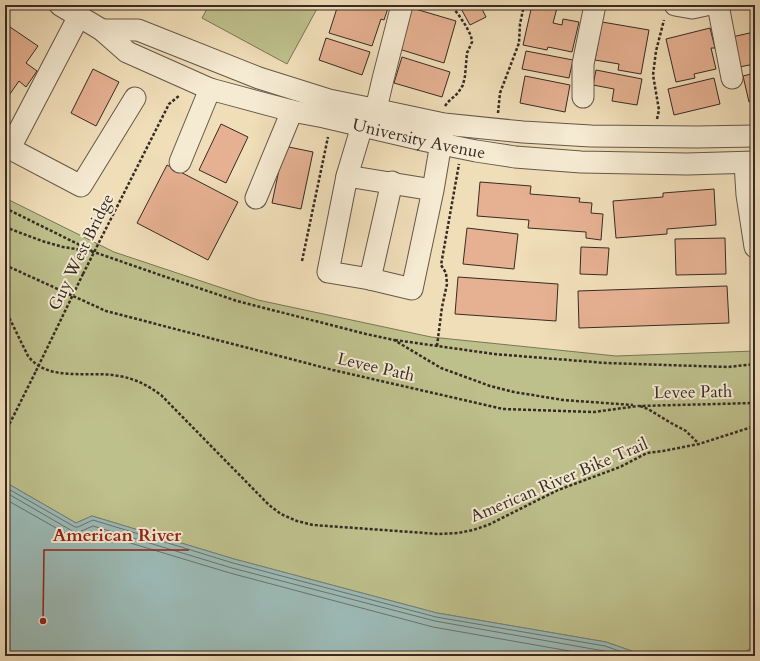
<svg xmlns="http://www.w3.org/2000/svg" width="760" height="661" viewBox="0 0 760 661" font-family="Cardo,serif">
<style>
.green{fill:#bec08c;stroke:#7a7658}
.water{fill:#9cbbb7;stroke:#73817c}
.lines{fill:none;stroke-linecap:round;stroke-linejoin:round}
.shore{stroke:#69736e;stroke-width:1}
.building{fill:#e6b192;stroke:#362b24}
.minor-casing{stroke:#645849;stroke-width:23}
.path{stroke:#362b24;stroke-width:2.5;stroke-dasharray:3 2;stroke-linecap:butt}
.minor{stroke:#f5ead2;stroke-width:21}
.path-bridge{stroke:#362b24;stroke-width:2.5;stroke-dasharray:3 2;stroke-linecap:butt}
.labels{text-anchor:middle;dominant-baseline:central;stroke-width:4;stroke-linejoin:round;paint-order:stroke}
.street-label{font-size:17px;fill:#362b24;stroke:#f5ead2}
.leader{fill:none;stroke:#8f2418;stroke-width:1.5}
.callout-dot{fill:#8f2418;stroke:#f5ead2;stroke-width:1.5}
.callout-label{font-size:18px;text-anchor:middle;font-weight:bold;fill:#8f2418;stroke:#f5ead2;stroke-width:4;stroke-linejoin:round;paint-order:stroke}
</style>
<rect width="100%" height="100%" fill="#f0deb9"/>
<filter id="stains"><feTurbulence type="fractalNoise" baseFrequency=".005" numOctaves="4"/><feColorMatrix values="0 0 0 0 .2 0 0 0 0 .09 0 0 0 0 .02 0 0 0 .5 -.17"/></filter>
<radialGradient id="worn" r=".72"><stop offset=".6" stop-color="#630" stop-opacity="0"/><stop offset="1" stop-color="#630" stop-opacity=".3"/></radialGradient>
<path class="green" d="M209 5H319L287 64 202 18Z
M5 198 114 252 258 300 431 337 616 356 755 351V645L739 656H646L606 642 437 613 234 559 92 516 76 523 5 482Z"/>
<path class="water" d="M5 482 76 523 92 516 234 559 437 613 606 642 646 656H5Z"/>
<g class="lines">
<path class="shore" d="M5 487 75 527H78L93 520 233 563 436 617 605 646 634 656
M5 492 74 532H79L93 526 232 568 435 621 604 651 618 656
M5 499 72 537 79 538 94 532 230 573 433 627 598 656"/>
</g>
<path class="building" d="M338 5H389L384 20 381 19 372 46 329 33Z
M459 5H480L486 17 470 25Z
M532 5H545L557 8 553 23 562 25 563 19 579 22 572 52 548 47 547 50 523 45Z
M412 8 456 21 444 63 399 49Z
M602 22 649 30 641 74 618 70 619 64 595 60Z
M755 23V64L739 67 732 37 754 32 751 24Z
M10 27 38 46 26 63 37 71 26 87 19 81 5 101V35Z
M710 28 715 48H711L716 69 694 74 695 78 676 82 666 39Z
M326 38 370 52 362 75 319 60Z
M526 51 573 60 569 78 522 69Z
M402 57 450 72 442 97 394 83Z
M93 69 119 82 96 126 71 113Z
M596 70 642 79 637 105 612 101 614 89 593 85Z
M755 73V100L749 102 743 76Z
M525 76 570 85 565 112 520 103Z
M714 78 720 104 674 115 668 89Z
M221 124 248 137 226 183 199 170Z
M284 146 313 152 301 209 272 203Z
M167 165 238 202 208 260 137 223Z
M480 182 531 186 530 194 580 198 579 202 592 203 591 213 603 214 601 240 586 238V232L528 228 529 220 477 216Z
M714 189 716 225 667 229V234L616 238 613 201 663 197V193Z
M467 228 518 234 514 269 463 264Z
M725 238 726 274 676 275 675 239Z
M581 247 609 248 607 275 580 274Z
M458 277 558 284 556 321 455 314Z
M727 286 729 323 579 328 578 291Z"/>
<g class="lines">
<g class="minor-casing">
<g id="minor">
<path id="s1" d="M60 5 102 30 127 52 210 89 292 111 324 117 427 141 476 151 515 157 581 162 687 164 755 162"/>
<path d="M675 5 692 8 706 5"/>
<path d="M718 5 732 78"/>
<path d="M102 30H138L259 78 329 100 383 111 444 124 523 132 591 136 697 137 755 136"/>
<path d="M583 97V64L595 5"/>
<path d="M376 109 383 79 402 5"/>
<path d="M5 146 81 186 135 98"/>
<path d="M10 148 79 16"/>
<path d="M180 162 210 89"/>
<path d="M745 163 747 195 755 247"/>
<path d="M347 176 362 126"/>
<path d="M433 190 347 176 328 272 370 279 412 289 433 190 443 131"/>
<path d="M256 198 292 111"/>
<path d="M370 279 392 182"/>
</g>
</g>
<path class="path" d="M445 106 448 102 458 93 463 85 465 76 467 53 472 42 471 36 466 26 458 14 453 8 446 5
M498 113 500 93 519 43 520 24 524 5
M657 119 659 110 653 75 656 51 664 20
M5 208 92 251
M5 227 42 241 63 247 94 252 163 276 237 301 366 334 394 340 441 368 490 386 514 392 563 400 633 405
M302 261 328 137
M5 265 106 311 333 370 503 409 594 412 638 406 755 403
M83 274 169 104 180 95
M5 309 28 356C49 383 89 370 119 376 136 379 147 385 161 395L269 505 281 514 297 521 313 525 439 534 458 533 473 530 488 525 558 490 620 467 647 453 663 451 699 444 755 426
M395 340 494 354 606 363 728 367 755 364
M437 346 442 307 447 284 446 273 441 265 459 164
M640 406 648 409 671 423 686 431 699 444
M5 433 36 371"/>
<use href="#minor" class="minor"/>
<path class="path-bridge" d="M36 371 83 274"/>
</g>
<g class="labels">
<g class="street-label">
<text stroke="none"><textPath href="#s1" startOffset="388">University Avenue</textPath></text>
<text transform="translate(81 252) rotate(-64)">Guy West Bridge</text>
<text transform="translate(376 367) rotate(13)">Levee Path</text>
<text transform="translate(693 392) rotate(-1)">Levee Path</text>
<text transform="translate(559 480) rotate(-23)">American River Bike Trail</text>
</g>
</g>
<path class="leader" d="M43 621L44 550H189"/>
<circle class="callout-dot" cx="43" cy="621" r="4"/>
<g class="callout-label">
<text x="117" y="541">American River</text>
</g>
<rect width="760" height="661" fill="none" stroke="#f0deb9" stroke-width="20"/>
<rect x="6" y="6" width="748" height="649" fill="none" stroke="#362b24" stroke-width="2"/>
<rect x="10" y="10" width="740" height="641" fill="none" stroke="#362b24"/>
<rect width="100%" height="100%" filter="url(#stains)"/>
<rect width="100%" height="100%" fill="url(#worn)"/>
</svg>
